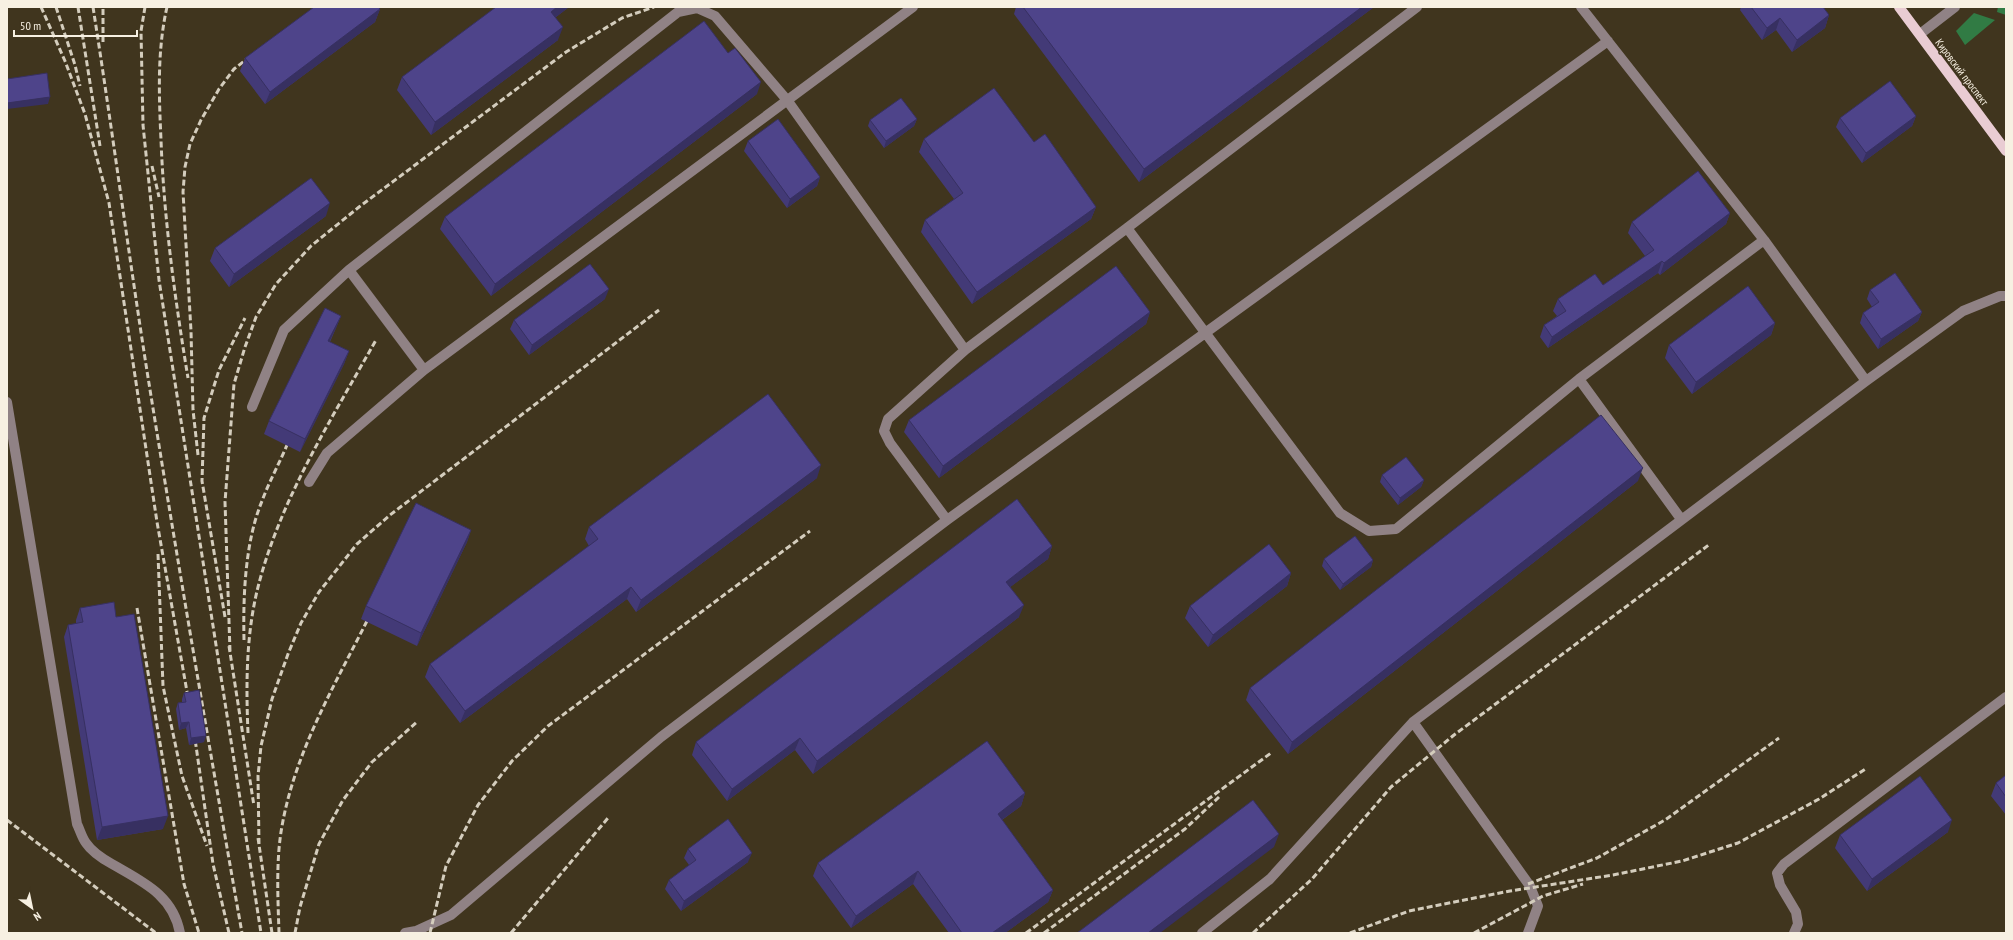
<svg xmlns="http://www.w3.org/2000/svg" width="2013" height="940" viewBox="0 0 2013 940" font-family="'PT Sans Narrow',sans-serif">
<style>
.forest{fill:#317b44}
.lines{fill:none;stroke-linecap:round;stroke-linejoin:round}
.minor{stroke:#908285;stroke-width:10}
.major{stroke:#e9ccd3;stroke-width:10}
.rail{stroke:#d4cdbd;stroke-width:3;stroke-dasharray:6 3;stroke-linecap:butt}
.wall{fill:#433a77}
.shaded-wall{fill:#373061}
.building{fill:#4e448a;stroke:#373061}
.labels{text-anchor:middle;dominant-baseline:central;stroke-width:3;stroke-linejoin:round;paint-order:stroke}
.street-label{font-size:11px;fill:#f7f0e2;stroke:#40351e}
</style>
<rect width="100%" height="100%" fill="#40351e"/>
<path class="forest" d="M1998 7H2006V15L1997 12Z
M1974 13 1995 20 1965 45 1956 31Z"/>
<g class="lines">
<path class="minor" d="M1417 7 1127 228 1340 513 1369 531 1396 529 1579 379 1764 240
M1581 7 1764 240 1866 381
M1920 34 1955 7
M349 270 424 370
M1579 379 1681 519
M7 402 77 824C80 830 82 838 86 843 92 852 103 859 112 864 143 882 173 895 180 933
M252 407 284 330 349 270 678 12 697 8 715 16 787 100 965 350
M309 482 327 453 424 370 913 7
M947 520 890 443 884 431 888 419 965 350 1127 228
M1413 722 1530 886 1538 906 1528 933
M405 933 416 931 451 915 661 737 947 520 1608 41
M1202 933 1270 879 1413 722 1866 381 1963 311 2000 296H2006
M1794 933 1798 924 1796 912 1780 885 1777 873 1784 864 2006 697"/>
<path class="major" d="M1899 7 2006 151"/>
<path class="rail" d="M41 7 65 61 85 114 109 203 157 522 189 703
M56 7 75 65 80 86
M78 7 100 146
M93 7C112 128 128 250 147 371 177 558 209 746 242 933
M145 7 141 31 143 125 159 280 261 933
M167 7C157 51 159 95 161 140 164 220 175 299 188 378
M103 42V7
M152 166 159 197
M198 455 193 410 191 331 183 192 185 167 190 144 201 120 219 89 234 69 252 55
M158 554 163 686 182 776 207 846
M137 608 184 884 199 933
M225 617 202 481 204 418 219 370 245 318
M244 640C243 596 245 542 262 501 269 482 279 464 287 445
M229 646 254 806
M230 651 225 502 234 384 245 347 256 317 276 284 311 246 359 207 566 52 622 18 654 7
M194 732 213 864 229 933
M248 733C246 685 246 638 257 591 279 501 331 420 376 340
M7 820 156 933
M258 838 272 933
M259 844 258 776 261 746 272 699 288 654 301 623 319 592 357 544 390 515 659 310
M1528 884 1597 858 1665 820 1779 738
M279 933C278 900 276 865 281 832 293 756 332 690 367 621
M295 933 300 907 319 844 343 800 372 762 418 721
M430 933 446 866 478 805 512 761 548 726 810 531
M511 933 608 818
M1026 933 1271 753
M1044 933 1185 829 1219 797
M1253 933 1312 879 1391 787 1454 735 1710 544
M1350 933 1409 911 1510 891 1613 875 1682 861 1738 843 1819 799 1867 768
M1474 933 1543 896 1583 884"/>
</g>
<path class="wall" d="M569 7 556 17 558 40 431 135 397 90 402 77Z
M1016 7H1374L1139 182 1014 14Z
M1741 7H1823L1829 15 1825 28 1792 52 1776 30 1762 40 1740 10Z
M380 9 375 22 265 104 240 71 245 58Z
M757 94 491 296 440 229 445 217Z
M1916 116 1912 126 1862 163 1836 127 1840 118Z
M917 119 914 126 884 148 868 126 870 120Z
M924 139 1034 142 1096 207 1091 219 972 304 921 232 925 220 954 199 919 152Z
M748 141 820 177 817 186 787 208 744 151Z
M1730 213 1726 224 1660 275 1658 273 1548 348 1540 337 1544 325 1557 316 1553 311 1558 299 1603 285 1645 256 1628 233 1632 222Z
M326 216 229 287 210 261 215 248Z
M1870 290 1922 312 1918 321 1878 349 1860 323 1863 313 1872 307 1867 299Z
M605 299 529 355 510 329 514 320Z
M1150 312 1146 324 939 478 904 432 909 420Z
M341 316 336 328 330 342 349 351 344 364 300 452 264 434 269 421Z
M1775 323 1771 335 1692 394 1665 358 1669 345Z
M1382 475 1424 480 1421 487 1398 505 1380 482Z
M817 478 636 612 627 599 460 723 425 677 430 664 589 546 585 539 589 527Z
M1638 481 1288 754 1246 700 1250 688Z
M471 530 467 542 417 646 361 619 366 606Z
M1052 546 1048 559 1010 587 1019 617 813 774 795 750 727 801 692 755 696 742Z
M1324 559 1373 560 1371 567 1340 590 1322 566Z
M1291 573 1287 586 1208 647 1185 618 1190 606Z
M80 608 116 617 163 829 97 840 64 637 68 625 76 624V620Z
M184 693 204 742 189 745 186 728 179 730 176 709 178 703 182 702V699Z
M2006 775V815L1991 796 1996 783Z
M1025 793 1021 806 1002 820 1053 890 1048 902 1005 933H949L913 884 851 928 813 876 818 863Z
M1948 832 1867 891 1835 848 1840 835Z
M688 849 748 862 681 911 665 889 669 880 689 865 684 858Z"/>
<path class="shaded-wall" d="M557 7H569L547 24 551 12Z
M1362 7H1374L1139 182 1144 169Z
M380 9 375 22 265 104 270 92Z
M1829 15 1825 28 1792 52 1797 40Z
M1780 18 1776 30 1762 40 1767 28Z
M563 27 558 40 431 135 435 122Z
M761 82 757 94 491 296 495 284Z
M50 97 48 104 7 109V103Z
M1916 116 1912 126 1862 163 1866 153Z
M917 119 914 126 884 148 886 141Z
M820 177 817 186 787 208 790 199Z
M330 203 326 216 229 287 234 274Z
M1096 207 1091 219 972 304 977 292Z
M1730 213 1726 224 1660 275 1664 263Z
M1662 261 1658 273 1548 348 1552 337Z
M609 289 605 299 529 355 532 345Z
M1150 312 1146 324 939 478 943 466Z
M1922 312 1918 321 1878 349 1881 339Z
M341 316 336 328 324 353 328 341Z
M1775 323 1771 335 1692 394 1696 382Z
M349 351 344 364 300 452 305 439Z
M821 465 817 478 636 612 641 600Z
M1643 468 1638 481 1288 754 1292 742Z
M1424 480 1421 487 1398 505 1400 498Z
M471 530 467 542 417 646 421 633Z
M1052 546 1048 559 1001 594 1006 582Z
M1373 560 1371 567 1340 590 1343 584Z
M1291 573 1287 586 1208 647 1213 635Z
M631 587 627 599 460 723 465 711Z
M1024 605 1019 617 813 774 817 761Z
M189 722 186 728 179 730 181 723Z
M206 736 204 742 189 745 191 738Z
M800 738 795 750 727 801 732 789Z
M1025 793 1021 806 993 826 998 814Z
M168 816 163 829 97 840 102 827Z
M1952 820 1948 832 1867 891 1872 879Z
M1279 834 1274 847 1160 933H1148Z
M752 853 748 862 681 911 684 901Z
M918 871 913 884 851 928 856 916Z
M1053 890 1048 902 1005 933H992Z"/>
<path class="building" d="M314 7H378L380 9 270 92 245 58Z
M496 7H557L551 12 563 27 435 122 402 77Z
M1023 7H1362L1144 169Z
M1751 7H1823L1829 15 1797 40 1780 18 1767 28Z
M704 21 728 53 735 48 761 82 495 284 445 217Z
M47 73 50 97 7 103V79Z
M1890 81 1916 116 1866 153 1840 118Z
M994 88 1034 142 1045 134 1096 207 977 292 925 220 963 193 924 139Z
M901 98 917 119 886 141 870 120Z
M778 119 820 177 790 199 748 141Z
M1698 171 1730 213 1664 263 1662 261 1552 337 1544 325 1566 311 1558 299 1595 274 1603 285 1654 250 1632 222Z
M311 178 330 203 234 274 215 248Z
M590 264 609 289 532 345 514 320Z
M1116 266 1150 312 943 466 909 420Z
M1895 273 1922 312 1881 339 1863 313 1879 302 1870 290Z
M1748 286 1775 323 1696 382 1669 345Z
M325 308 341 316 328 341 349 351 305 439 269 421Z
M768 394 821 465 641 600 631 587 465 711 430 664 598 539 589 527Z
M1601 415 1643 468 1292 742 1250 688Z
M1406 457 1424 480 1400 498 1382 475Z
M1017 499 1052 546 1006 582 1024 605 817 761 800 738 732 789 696 742Z
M416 503 471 530 421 633 366 606Z
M1355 536 1373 560 1343 584 1324 559Z
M1269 544 1291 573 1213 635 1190 606Z
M114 602 116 617 134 614 168 816 102 827 68 625 83 622 80 608Z
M199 690 206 736 191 738 189 722 181 723 178 703 186 702 184 693Z
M987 741 1025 793 998 814 1053 890 992 933H962L918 871 856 916 818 863Z
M2006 775V797L1996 783Z
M1920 776 1952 820 1872 879 1840 835Z
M1253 800 1279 834 1148 933H1077Z
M728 819 752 853 684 901 669 880 696 860 688 849Z"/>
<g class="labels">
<g class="street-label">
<text transform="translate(1962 72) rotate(53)">Кировский проспект</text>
</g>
</g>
<rect width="2013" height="940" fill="none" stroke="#f7f0e2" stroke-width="16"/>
<g transform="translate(32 908) rotate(147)" stroke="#40351e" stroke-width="3" paint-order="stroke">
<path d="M0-3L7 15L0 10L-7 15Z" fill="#f7f0e2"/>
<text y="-6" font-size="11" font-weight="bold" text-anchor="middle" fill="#f7f0e2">N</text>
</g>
<path d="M14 30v6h123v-6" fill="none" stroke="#f7f0e2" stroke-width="2"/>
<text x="20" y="30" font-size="12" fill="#f7f0e2" stroke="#40351e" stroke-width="3" paint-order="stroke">50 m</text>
</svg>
